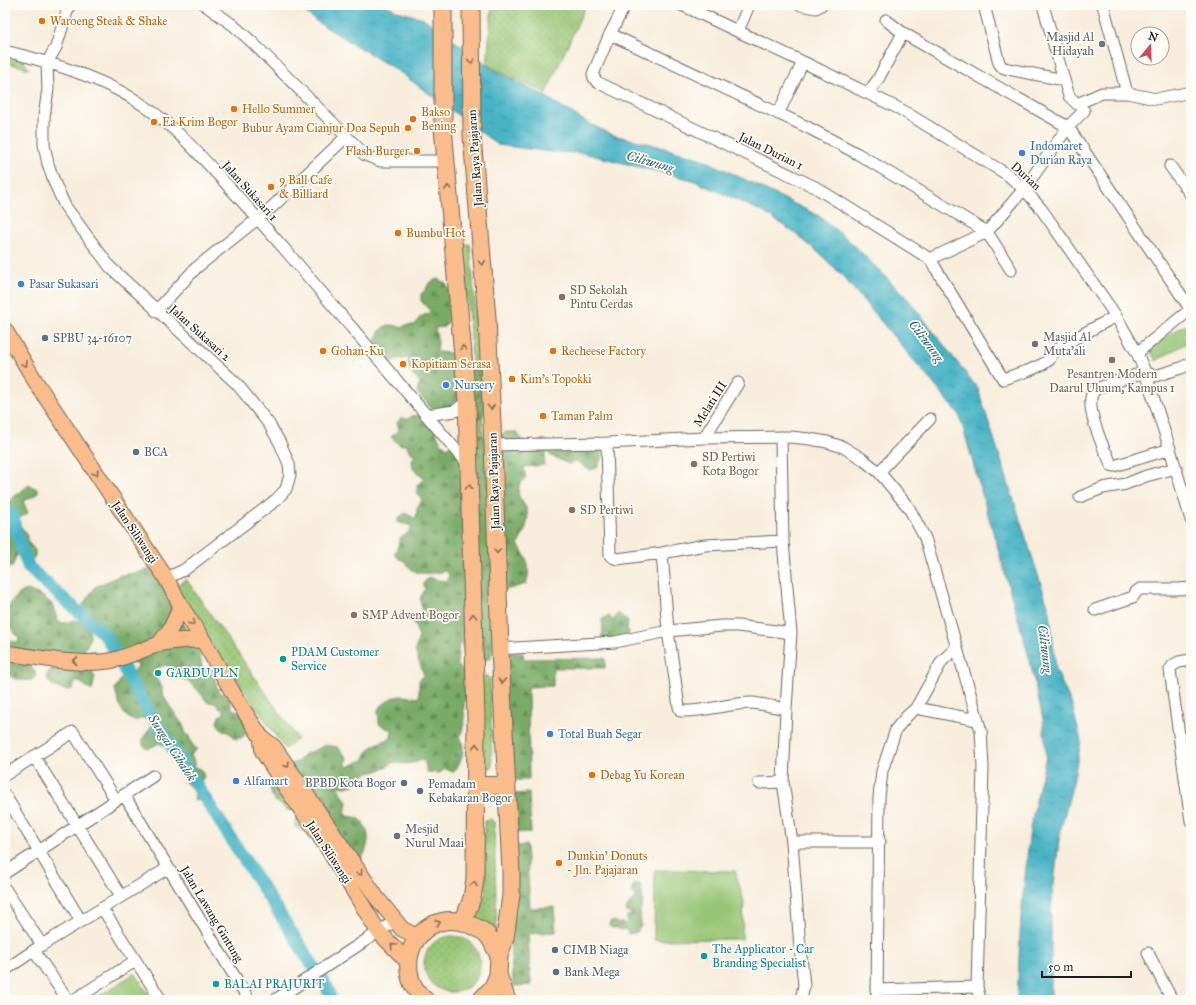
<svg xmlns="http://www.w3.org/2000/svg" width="1196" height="1005" viewBox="0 0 1196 1005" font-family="'IM FELL Great Primer',serif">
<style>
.grass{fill:url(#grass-dots);stroke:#5a7048}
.forest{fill:url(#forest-firs);stroke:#4a6341}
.pitch{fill:#97c574;stroke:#5a7048}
.water{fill:url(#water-ripples);stroke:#326870}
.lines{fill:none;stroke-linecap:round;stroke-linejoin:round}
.canal{stroke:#47b3c5;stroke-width:13}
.minor-casing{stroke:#69655f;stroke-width:13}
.major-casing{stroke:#69655f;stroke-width:17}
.highway-casing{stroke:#69655f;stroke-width:19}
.minor{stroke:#fff;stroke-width:11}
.major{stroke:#f9bc8a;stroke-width:15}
.highway{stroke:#f9bc8a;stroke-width:17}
.oneway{stroke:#8a6c53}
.food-dot{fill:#e8710a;stroke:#fdfcf7;stroke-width:1.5}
.worship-dot{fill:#6b7280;stroke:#fdfcf7;stroke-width:1.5}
.shop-dot{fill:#3f7fe0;stroke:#fdfcf7;stroke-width:1.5}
.education-dot{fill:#8d6e63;stroke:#fdfcf7;stroke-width:1.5}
.service-dot{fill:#5c6f8a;stroke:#fdfcf7;stroke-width:1.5}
.culture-dot{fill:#0f9aa8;stroke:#fdfcf7;stroke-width:1.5}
.labels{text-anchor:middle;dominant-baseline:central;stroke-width:3.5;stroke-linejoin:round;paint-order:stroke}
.food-label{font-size:12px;fill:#c56008;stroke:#fdfcf7;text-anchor:start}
.worship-label{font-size:12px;fill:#5b616d;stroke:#fdfcf7;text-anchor:start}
.shop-label{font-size:12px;fill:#366cbe;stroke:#fdfcf7;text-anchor:start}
.street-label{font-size:12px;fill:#1c1c1c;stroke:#fdfcf7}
.education-label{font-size:12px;fill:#785e54;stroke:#fdfcf7;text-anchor:start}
.service-label{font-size:12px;fill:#4e5e75;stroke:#fdfcf7;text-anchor:start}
.culture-label{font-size:12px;fill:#0d838f;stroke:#fdfcf7;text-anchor:start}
.water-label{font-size:13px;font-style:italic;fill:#2f6068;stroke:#fdfcf7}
</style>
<defs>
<pattern id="grass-dots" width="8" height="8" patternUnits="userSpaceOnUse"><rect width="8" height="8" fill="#97c574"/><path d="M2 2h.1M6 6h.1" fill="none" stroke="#82a964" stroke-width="1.8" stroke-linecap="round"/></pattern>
<pattern id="forest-firs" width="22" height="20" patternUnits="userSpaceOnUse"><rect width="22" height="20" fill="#79aa66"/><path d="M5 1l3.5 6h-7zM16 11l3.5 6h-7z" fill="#628a53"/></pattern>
<pattern id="water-ripples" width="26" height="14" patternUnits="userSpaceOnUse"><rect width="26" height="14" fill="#47b3c5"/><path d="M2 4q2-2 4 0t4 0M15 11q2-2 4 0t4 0" fill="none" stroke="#3a919f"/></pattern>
</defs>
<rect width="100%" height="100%" fill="#fdfcf7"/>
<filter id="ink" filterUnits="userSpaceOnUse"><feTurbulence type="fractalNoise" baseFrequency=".025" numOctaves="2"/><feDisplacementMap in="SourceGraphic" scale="8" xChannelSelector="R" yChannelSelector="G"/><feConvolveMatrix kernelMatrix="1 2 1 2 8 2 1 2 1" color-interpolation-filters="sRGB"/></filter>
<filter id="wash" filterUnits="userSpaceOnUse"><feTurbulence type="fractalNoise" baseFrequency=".012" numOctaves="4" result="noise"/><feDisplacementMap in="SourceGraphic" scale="16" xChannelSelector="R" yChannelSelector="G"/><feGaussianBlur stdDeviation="0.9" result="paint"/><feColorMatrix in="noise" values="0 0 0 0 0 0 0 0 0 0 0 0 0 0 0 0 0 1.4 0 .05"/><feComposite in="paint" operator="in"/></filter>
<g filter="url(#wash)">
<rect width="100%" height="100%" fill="#f8eddc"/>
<path class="grass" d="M492 5H586L546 93 487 66Z
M5 53 23 60 29 69 5 62Z
M470 244 481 376 490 651H484L473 374 463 245Z
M186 579 298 739 285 749 173 588Z
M485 675 490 679 492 767 488 769 482 767 480 679Z
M489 818 494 822 497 934 475 922 486 891 484 822Z
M424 964a28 28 0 1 1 56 0a28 28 0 1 1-56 0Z"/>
<path class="forest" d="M437 279 446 283 450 292 448 301 451 308 452 319 444 327 435 328 438 342 437 352 452 353 463 364 464 371 473 369 477 371 483 370 487 401 483 416 473 423 458 407 455 398 451 407 440 410 430 408C427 401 421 398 417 392L420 381C410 375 406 368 409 356L404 359H397L392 362H382L378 358 380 352 375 342C380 327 386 321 402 328L405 325H415L420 317 431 312 421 301V294L426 289 429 283Z
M421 415 425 418 426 425 433 426 441 443 447 448 455 441 468 446 475 435 484 436 488 442 497 439 505 432H517L522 440V453L543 439 563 450C576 443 588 445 601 449L602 457 597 468 589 470 576 461 569 464 551 456 546 451 544 465 524 467 526 478 519 485C517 500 520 496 526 508 531 519 524 534 518 544 527 559 532 566 526 584L502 591 491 658 479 662 465 653 461 643 459 642 457 664 464 672 466 683V697L464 705V713L465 720 460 738C466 749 462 761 454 772L445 769 440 773 427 772 425 763 422 760C412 764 404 765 394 762L383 769 374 772 367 773 354 785 346 787 337 786 347 802 345 814 347 816 359 818C373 834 369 844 361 861L358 862 314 834 295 827 296 811H288L273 799 269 785 286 765 297 762 305 754 318 749 325 745 338 747 347 758 346 766 348 767 360 761H363C368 746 377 743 391 738L392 728 388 729 379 724 378 709C395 694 396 695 419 698V680L424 675 415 651 419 637 414 623 422 609 420 599 425 589 423 584 429 577 437 580 447 581 449 575 445 571C429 574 412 577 405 561L399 559 394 554 397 549 400 538 407 534 412 526 397 522 399 518 405 513 416 519 417 509 422 500 417 493V485L424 479 413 469 412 460 415 455 409 451 407 444 400 445 391 437 399 430 397 422 401 418 408 419 412 416Z
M29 485 39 490 36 495 23 501 28 513 18 519C20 529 28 531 28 542L35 550V556L33 559 30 560 19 553 17 554 12 567 5 568V506L14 497Z
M154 567 166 585 165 593 173 609 198 646 202 667 214 676 218 692 229 697 232 709 241 712 248 729C246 736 241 739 235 739L228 732 224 731 219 726 217 722 219 716 224 714 223 709H220L215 703 207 702 198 690 189 682 172 673V669L166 665 157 668 156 678 162 687V693L169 705 183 725 186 734 189 736 192 744 197 749 191 755 194 762V767L201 769 204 777 201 781 204 791 201 799 194 800 195 791 186 783 178 771 175 762 169 755 166 747 159 743 148 749 143 745V738L152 726 150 720 142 718 135 721C121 717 118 701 115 689L124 674 129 673 130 671H133L139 665 131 663 125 654 117 649 112 640V633L104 630 102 623 95 621 93 616 82 610 84 603 95 587 121 575 140 572Z
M27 590 41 595 52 604 58 622 65 623 74 620 86 624C93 637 90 640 83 652L95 651 97 656 89 666 95 677 92 691 77 680 72 689C60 694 39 680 50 670 53 667 58 665 62 663L28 664 35 671 36 676 32 680C19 681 15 680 5 672V636L13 642 19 641V638C15 632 5 625 6 616 6 607 18 592 27 590Z
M618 613 628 621 627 629 629 631 628 640 609 642 601 636 603 632 602 619 609 616 613 621Z
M501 653H523L524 659 605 658V668H553V686L528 687 529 780H503Z
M529 793 531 832 512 833 511 794Z
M526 845 530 908 554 907 556 932 528 934 531 985 513 986 503 847Z
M636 883 641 885 643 902 640 912 641 926 637 932 629 934 627 933V929L620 930 618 928H612L609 926 610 922 614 921 618 924 622 922 625 924 628 922 627 920V916L632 915 631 913 626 912C626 906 633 902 635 896L632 892V887Z"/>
<path class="pitch" d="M1185 325 1191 334V340L1156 361 1148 347Z
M655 870 735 871 744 902 742 939 654 940Z
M135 973 152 1000H93Z"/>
<path class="water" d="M297 5H387L397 11 423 18 496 71 545 96 586 122 613 135 651 144 705 160 819 216 854 245 908 299 978 389 1050 612 1056 670 1072 705 1081 741 1073 783 1060 832 1051 909V1000H1017L1021 916 1030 828 1046 756 1043 719 1027 650 959 414 841 274 820 254 796 234 763 212 730 197 692 180 583 153 551 152 498 145 401 73 316 21Z"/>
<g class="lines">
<path class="canal" d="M5 510 13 514 15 529 29 568 106 636 141 699 328 989 331 1000"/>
</g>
</g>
<g filter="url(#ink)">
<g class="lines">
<g class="minor-casing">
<path id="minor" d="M69 5 56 47 47 63 48 89 44 117V145L48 164 55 184 65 206 110 267 237 384 269 424 280 443 289 464 290 475 286 489 276 500 184 570 166 578
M205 5 233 25 252 42 365 155 380 161H437L446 163
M625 5 610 34 593 74 594 78 597 82 815 187 930 259 1003 379 1030 370 1043 364 1049 360 1052 354 1061 346 1116 316
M682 5 803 62 900 109 1008 175 1024 189 1042 210 1116 316 1137 353 1145 372 1170 449 1191 520
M801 5 816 8 821 5
M984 5 999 63 1002 67 1008 69 1064 80
M1043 5 1064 80 1069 96 1077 104 1102 93H1127L1156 99 1191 92
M1103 5 1127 93
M886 20 903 33 1068 127 1191 310
M738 31 749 5
M610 34 807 127 858 154 987 232 1011 270
M5 51C51 62 108 80 146 107 175 127 197 152 220 177 243 202 266 228 288 253 348 324 408 394 468 464
M868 93 877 81 903 33
M778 114 803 62
M1170 166 1191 195
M930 259 987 232 1024 189 1068 127 1084 111
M156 311 196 268 271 208 346 137
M1137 353 1191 309
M426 415 455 411 467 401
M781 437 783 541 791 633 786 709 783 782 792 842 800 948 804 985 801 1000
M704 438 738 383
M607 443 610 555 612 557 617 559 662 553
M493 445 607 443 704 438 790 437 810 439 827 442 843 447 861 458 879 472 909 508 925 538 981 731 983 767 977 987 980 1000
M1170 449 1114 466 1111 465 1107 454 1105 452C1100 438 1085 406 1093 392 1096 387 1137 375 1145 372L1155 376 1181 368 1191 363
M879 472 930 419
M1080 497 1103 488 1126 484 1146 476 1176 468
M783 541 705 545 662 553 668 631 679 707 681 711C705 712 728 703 752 703 763 704 775 707 786 709
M1095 610 1133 597 1136 592 1140 589H1178L1191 588
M500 649 615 642 668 631 722 626H738L791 633
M1191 660 1179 662 1173 665 1170 670 1191 821
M916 708 977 720
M34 756 121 896
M5 775 73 732 116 800
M759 783 783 782
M5 795 81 921
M124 795 249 1000
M792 842H880
M5 873 153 776
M5 889 42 945
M102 908 161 1000
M34 951 68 1000
M1148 953 1172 1000
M5 970 42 945 168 868
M876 990 977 987
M74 1000 135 961
M275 1000 395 921
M877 1000 879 797 882 771 896 729 907 716 916 708 942 661 956 648"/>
</g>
<g class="major-casing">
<path id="major" d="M5 330 37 384 166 578 181 606 203 640 237 700 261 737 274 747 377 898 402 929 418 937
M159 644 171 628 181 606
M5 653C38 657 82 667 114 660 130 656 145 648 160 644 174 640 188 640 203 640
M261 737 263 752 287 789 327 847 378 931 408 962"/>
</g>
<g class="highway-casing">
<path id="highway" d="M443 5V128L467 401 476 718 475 879 472 898 463 922
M471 5 472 136 487 318 493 445 500 649 511 872V895L505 938 499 956 498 975 493 987 481 1000
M476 785 507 786
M498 975 507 1000
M425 1000C420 996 415 989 412 983 398 946 430 909 468 924 476 927 484 930 489 937 493 943 496 950 499 956"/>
</g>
<use href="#minor" class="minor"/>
<use href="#major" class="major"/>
<use href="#highway" class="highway"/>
</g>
<defs><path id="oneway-chevron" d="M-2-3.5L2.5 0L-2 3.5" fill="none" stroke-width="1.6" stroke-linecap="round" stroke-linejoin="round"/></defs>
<g class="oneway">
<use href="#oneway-chevron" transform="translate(471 61) rotate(89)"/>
<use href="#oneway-chevron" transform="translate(448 188) rotate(-96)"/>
<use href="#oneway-chevron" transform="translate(482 263) rotate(86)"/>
<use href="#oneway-chevron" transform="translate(463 348) rotate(-95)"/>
<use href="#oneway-chevron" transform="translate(25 364) rotate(60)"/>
<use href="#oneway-chevron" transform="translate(491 407) rotate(87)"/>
<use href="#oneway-chevron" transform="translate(96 473) rotate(56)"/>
<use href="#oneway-chevron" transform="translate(469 487) rotate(-92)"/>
<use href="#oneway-chevron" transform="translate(497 551) rotate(89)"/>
<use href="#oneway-chevron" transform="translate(473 616) rotate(-92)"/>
<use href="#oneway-chevron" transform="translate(192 623) rotate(57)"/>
<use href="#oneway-chevron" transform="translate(75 661) rotate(-175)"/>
<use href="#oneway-chevron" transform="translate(502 681) rotate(87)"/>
<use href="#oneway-chevron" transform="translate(476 746) rotate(-90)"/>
<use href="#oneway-chevron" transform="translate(287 765) rotate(54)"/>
<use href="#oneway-chevron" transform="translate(360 873) rotate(56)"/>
<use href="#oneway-chevron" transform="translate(474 884) rotate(-81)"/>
<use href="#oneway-chevron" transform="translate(438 923) rotate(-19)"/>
<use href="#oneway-chevron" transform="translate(393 946) rotate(-134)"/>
</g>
</g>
<g class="food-dot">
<circle cx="42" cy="21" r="4"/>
<circle cx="234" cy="109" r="4"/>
<circle cx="413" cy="119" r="4"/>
<circle cx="154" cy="122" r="4"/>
<circle cx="408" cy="128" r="4"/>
<circle cx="417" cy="151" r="4"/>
<circle cx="271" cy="187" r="4"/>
<circle cx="398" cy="233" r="4"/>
<circle cx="323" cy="351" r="4"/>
<circle cx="553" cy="351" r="4"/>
<circle cx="403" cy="364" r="4"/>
<circle cx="512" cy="379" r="4"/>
<circle cx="543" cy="416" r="4"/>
<circle cx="592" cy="775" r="4"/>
<circle cx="559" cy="863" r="4"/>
</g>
<g class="worship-dot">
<circle cx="1102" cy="44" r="4"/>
<circle cx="1035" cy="344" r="4"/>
<circle cx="397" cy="836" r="4"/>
</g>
<g class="shop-dot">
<circle cx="1022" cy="153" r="4"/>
<circle cx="21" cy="284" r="4"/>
<circle cx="446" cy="385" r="4"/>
<circle cx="550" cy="734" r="4"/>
<circle cx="236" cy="781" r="4"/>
</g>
<g class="education-dot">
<circle cx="562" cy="297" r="4"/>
<circle cx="1112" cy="360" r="4"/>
<circle cx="694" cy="464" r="4"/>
<circle cx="572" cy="510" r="4"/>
<circle cx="354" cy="615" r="4"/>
</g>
<g class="service-dot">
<circle cx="45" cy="338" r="4"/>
<circle cx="136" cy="452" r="4"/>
<circle cx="404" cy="783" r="4"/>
<circle cx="420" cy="791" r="4"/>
<circle cx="555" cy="950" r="4"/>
<circle cx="556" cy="972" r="4"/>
</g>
<g class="culture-dot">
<circle cx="283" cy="659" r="4"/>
<circle cx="158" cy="673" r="4"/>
<circle cx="704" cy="956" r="4"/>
<circle cx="216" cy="984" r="4"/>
</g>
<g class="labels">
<g class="food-label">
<text x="50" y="21">Waroeng Steak &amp; Shake</text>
<text x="242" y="109">Hello Summer</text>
<text x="421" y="112">Bakso<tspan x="421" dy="14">Bening</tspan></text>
<text x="162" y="122">Ea Krim Bogor</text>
<text x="400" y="128" text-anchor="end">Bubur Ayam Cianjur Doa Sepuh</text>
<text x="409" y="151" text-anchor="end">Flash Burger</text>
<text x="279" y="180">9 Ball Cafe<tspan x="279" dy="14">&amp; Billiard</tspan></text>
<text x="406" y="233">Bumbu Hot</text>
<text x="331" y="351">Gohan-Ku</text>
<text x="561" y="351">Recheese Factory</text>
<text x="411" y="364">Kopitiam Serasa</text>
<text x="520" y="379">Kim's Topokki</text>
<text x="551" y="416">Taman Palm</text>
<text x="600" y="775">Debag Yu Korean</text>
<text x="567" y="856">Dunkin' Donuts<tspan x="567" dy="14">- Jln. Pajajaran</tspan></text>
</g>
<g class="worship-label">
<text x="1094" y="37" text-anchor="end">Masjid Al<tspan x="1094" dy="14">Hidayah</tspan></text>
<text x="1043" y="337">Masjid Al<tspan x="1043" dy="14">Muta'ali</tspan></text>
<text x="405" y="829">Mesjid<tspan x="405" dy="14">Nurul Maai</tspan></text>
</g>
<g class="shop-label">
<text x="1030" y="146">Indomaret<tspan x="1030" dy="14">Durian Raya</tspan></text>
<text x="29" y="284">Pasar Sukasari</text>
<text x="454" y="385">Nursery</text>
<text x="558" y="734">Total Buah Segar</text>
<text x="244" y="781">Alfamart</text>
</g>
<g class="street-label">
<text transform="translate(771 151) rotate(26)">Jalan Durian 1</text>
<text transform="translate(475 158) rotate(-94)">Jalan Raya Pajajaran</text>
<text transform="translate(1026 176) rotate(42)">Durian</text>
<text transform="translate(250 191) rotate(48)">Jalan Sukasari 1</text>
<text transform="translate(200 333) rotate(42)">Jalan Sukasari 2</text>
<text transform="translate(710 404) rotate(-58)">Melati III</text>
<text transform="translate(494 481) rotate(-92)">Jalan Raya Pajajaran</text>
<text transform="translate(135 532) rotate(56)">Jalan Siliwangi</text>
<text transform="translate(329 852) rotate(57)">Jalan Siliwangi</text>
<text transform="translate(212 914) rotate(59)">Jalan Lawang Gintung</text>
</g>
<g class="education-label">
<text x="570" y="290">SD Sekolah<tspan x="570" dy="14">Pintu Cerdas</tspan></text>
<text x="1112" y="374" text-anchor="middle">Pesantren Modern<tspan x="1112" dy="14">Daarul Uluum, Kampus 1</tspan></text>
<text x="702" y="457">SD Pertiwi<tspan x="702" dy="14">Kota Bogor</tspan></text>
<text x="580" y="510">SD Pertiwi</text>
<text x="362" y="615">SMP Advent Bogor</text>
</g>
<g class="service-label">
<text x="53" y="338">SPBU 34-16107</text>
<text x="144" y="452">BCA</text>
<text x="396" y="783" text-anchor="end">BPBD Kota Bogor</text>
<text x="428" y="784">Pemadam<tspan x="428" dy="14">Kebakaran Bogor</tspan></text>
<text x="563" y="950">CIMB Niaga</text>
<text x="564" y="972">Bank Mega</text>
</g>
<g class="culture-label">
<text x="291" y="652">PDAM Customer<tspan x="291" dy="14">Service</tspan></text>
<text x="166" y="673">GARDU PLN</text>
<text x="712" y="949">The Applicator - Car<tspan x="712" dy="14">Branding Specialist</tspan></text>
<text x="224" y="984">BALAI PRAJURIT</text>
</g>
<g class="water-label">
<text transform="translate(650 162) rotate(16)">Ciliwung</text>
<text transform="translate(926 341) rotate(53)">Ciliwung</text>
<text transform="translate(1045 649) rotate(83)">Ciliwung</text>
<text transform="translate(172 748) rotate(57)">Sungai Cibalok</text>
</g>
</g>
<rect width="1196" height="1005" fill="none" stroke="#fdfcf7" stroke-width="20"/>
<g transform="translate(1150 46) rotate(19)"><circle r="19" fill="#fdfcf7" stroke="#a3a29f"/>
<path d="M0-3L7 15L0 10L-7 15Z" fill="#d1495b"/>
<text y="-6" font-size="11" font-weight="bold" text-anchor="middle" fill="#1c1c1c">N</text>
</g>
<path d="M1042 971v6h89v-6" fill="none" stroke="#1c1c1c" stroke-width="2"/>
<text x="1048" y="971" font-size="12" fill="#1c1c1c" stroke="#fdfcf7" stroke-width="3" paint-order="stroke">50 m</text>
</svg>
